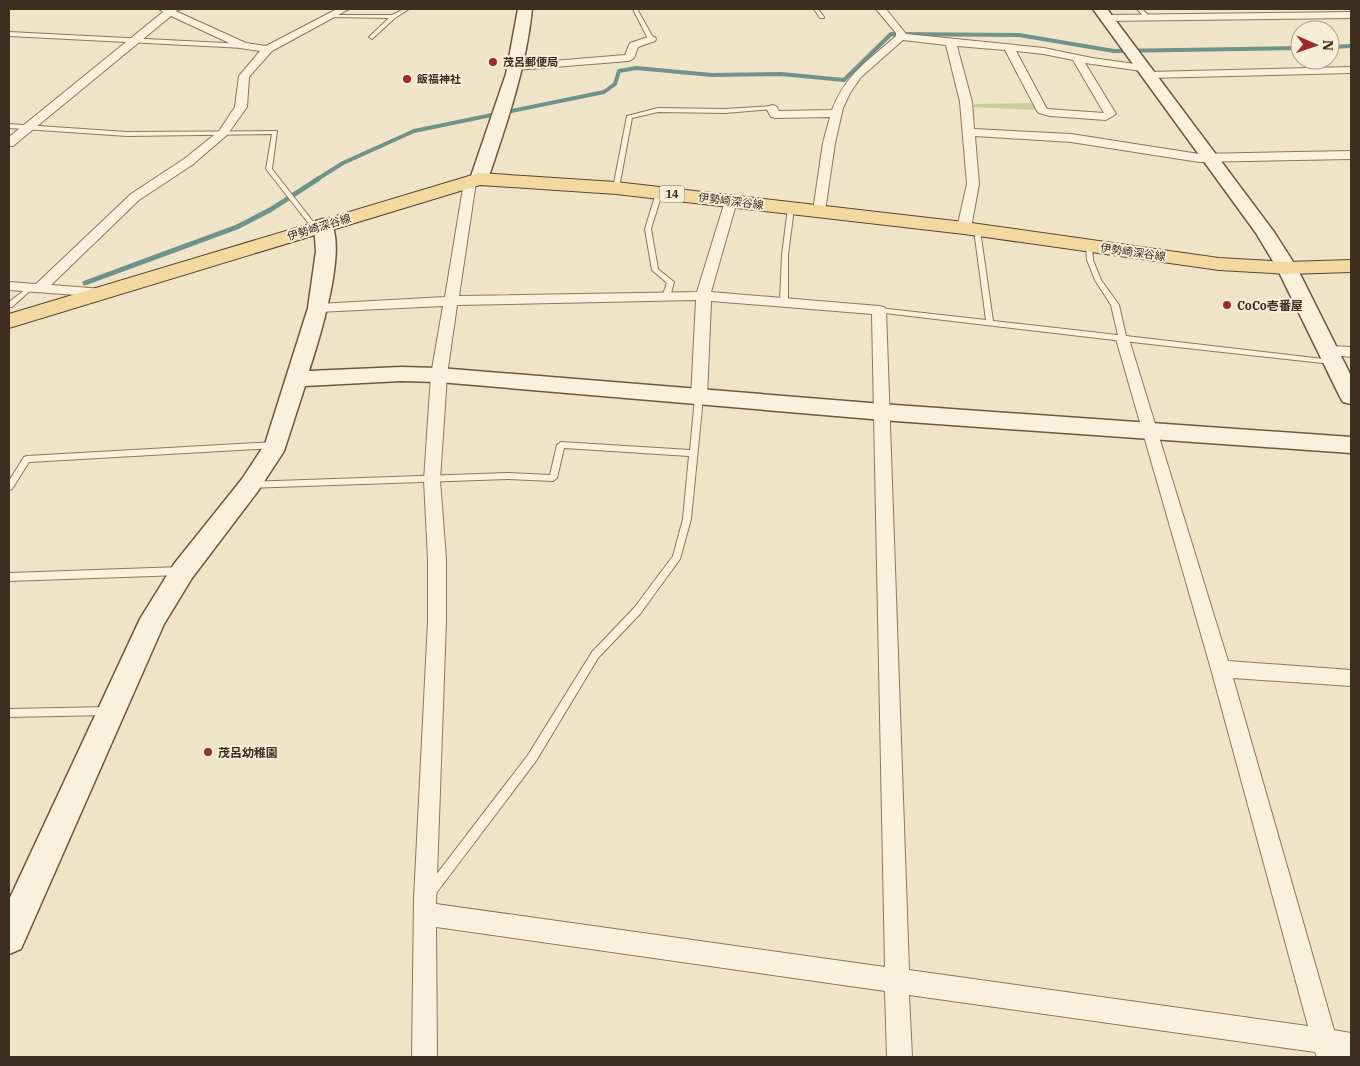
<svg xmlns="http://www.w3.org/2000/svg" width="1360" height="1066" viewBox="0 0 1360 1066" font-family="'IBM Plex Serif','Noto Sans JP',serif">
<style>
.green{fill:#c9cf9b}
.lines{fill:none;stroke-linecap:round;stroke-linejoin:round}
.stream-far1{stroke:#6f938a;stroke-width:4}
.stream{stroke:#6f938a;stroke-width:5}
.lane-casing{stroke:#8d765c;stroke-width:2}
.street-casing{stroke:#8d765c;stroke-width:2}
.secondary-casing{stroke:#6f573f;stroke-width:3}
.primary-casing{stroke:#5b4430;stroke-width:2}
.lane{fill:#faf1dc;fill-rule:evenodd}
.street{fill:#faf1dc;fill-rule:evenodd}
.secondary{fill:#faf1dc;fill-rule:evenodd}
.primary{fill:#f3d9a0;fill-rule:evenodd}
.poi-dot{fill:#9e2a2b;stroke:#f7eed8;stroke-width:2}
.labels{text-anchor:middle;dominant-baseline:central;stroke-width:4;stroke-linejoin:round;paint-order:stroke}
.far-poi-label{font-size:11px;font-weight:bold;fill:#3d2e20;stroke:#f7eed8;text-anchor:start}
.shield{fill:#f7eed8;stroke:#756857;stroke-width:1}
.shield-label{font-size:11px;font-weight:bold;fill:#3d2e20}
.far-street-label{font-size:11px;fill:#3d2e20;stroke:#f7eed8}
.poi-label{font-size:12px;font-weight:bold;fill:#3d2e20;stroke:#f7eed8;text-anchor:start}
</style>
<rect width="100%" height="100%" fill="#f0e4c8"/>
<path class="green" d="M1032 103 1035 110 973 107 975 104Z"/>
<g class="lines">
<path class="stream-far1" d="M1330 47 1351 46
M316 180 343 163 414 131 604 92 615 84 619 71 636 68 712 75 781 74 844 80 891 34 1019 35 1114 51 1300 48"/>
<path class="stream" d="M85 283 237 227 270 210 318 179"/>
<g class="lane-casing">
<path id="lane" d="M175 9H181L170 13 168 12Z
M404 9H409L395 18 372 39 369 37 370 36 389 18 332 17 330 16 332 15H392Z
M633 9H637L654 39 653 40 648 39Z
M814 9H818L824 17V18H820Z
M1137 9H1142L1149 16V18H1145Z
M9 32 244 44 247 46 244 48 9 36Z
M772 106 774 107V109L725 113 658 112 632 118 619 188 616 190 613 188 627 116 658 108 725 109Z
M9 124 127 132 277 131 272 169 318 228 317 229H313L266 169 272 134 127 136 9 128Z
M659 191 662 193 651 229 658 269 674 282 670 297 666 299 662 297 667 283 652 270 645 229 656 193Z
M791 206 794 208 788 255V302L784 304 780 302 782 255 788 208Z
M977 228 980 230 993 321 1118 335 1111 305 1095 280 1087 260 1086 246 1089 244 1092 246 1093 260 1101 280 1119 305 1126 336 1332 360 1336 362 1332 364 1123 341 876 312V308H879L986 320 974 230Z
M30 286 32 287V289L12 307H9V302Z
M699 395 703 398 691 519 680 559 640 614 598 658 536 761 434 896 430 898 426 896 424 892 426 888 528 755 592 652 634 608 673 556 683 519 689 456 564 448 557 478 553 481 508 479 250 488 246 485 250 482 508 473 550 475 557 445 561 442 690 450 695 398Z
M275 442 279 445 275 448 29 462 12 489 9 490V481L24 457 27 456Z
M181 567 184 568 186 571 184 574 181 575 9 581V573Z
M108 707 112 708 113 711 112 714 108 715 9 717V709Z"/>
</g>
<g class="street-casing">
<path id="street" d="M159 9H171L246 43 266 46 337 9H349L272 51 249 77 247 107 227 135 192 165 139 200 51 285 103 289 108 290 110 293 108 296 103 297 9 290V282L36 284 131 194 184 159 219 131 235 107 239 76 260 51 240 48 171 16 13 146H9V137L163 12Z
M876 9H886L906 34 1044 48 1092 58 1142 65 1147 68 1142 71 1085 63 1116 114 1106 120 1050 116 1039 113 1037 111 1005 50 957 46 972 102 974 129 1071 134 1199 154 1351 151V159L1199 162 1071 142 975 136 979 184 971 228 969 231H959L957 228 967 184 960 102 946 45 903 40 861 77 850 93 843 108 835 143 825 211 824 214H814L813 211 823 143 830 117 775 118 771 117 766 108 772 105 776 106 779 111 832 110C845 75 869 60 896 36V33ZM1016 51 1044 54 1073 60 1104 113 1047 109Z
M1351 12V18L1106 21 1101 18 1106 15Z
M651 36 655 37 656 39 655 41 638 47 634 58 629 61 516 70 511 67 516 64 625 55 630 43Z
M1351 67V73L1148 78 1143 75 1148 72Z
M470 178 476 182 459 296 697 292 725 201 731 197 737 201 711 292 879 306 884 307 886 310 909 970 1308 1026 1211 669 1116 339 1118 336H1128L1228 661 1351 670V686L1233 678 1334 1030 1351 1033V1057H1317L1315 1052 909 995 912 1057H887L885 991 436 927 437 1057H412L414 899 428 621V559L424 480 431 375 443 306 318 312 313 311 311 308 313 305 318 304 445 297 464 182ZM696 300 691 398 694 402 699 403 704 402 707 398 711 301 872 314 885 967 436 904 446 621V559L440 480 447 375 457 305Z
M1330 346 1351 347V357L1325 354 1323 351 1325 348Z"/>
</g>
<g class="secondary-casing">
<path id="secondary" d="M518 9H532C526 68 507 123 488 179L485 183 479 184 473 183 470 179 506 74Z
M1093 9H1107L1274 232 1297 268 1351 376V404L1343 402 1340 397 1277 268 1256 233Z
M323 219 330 221C348 248 319 340 309 371L401 367 439 368 895 405 1351 437V453L895 421 439 382 401 381 305 386 284 451 258 491 192 578 164 624 21 949 9 954V900L140 619 174 564 242 479 265 444 308 308 316 251 314 225 316 221Z"/>
</g>
<g class="primary-casing">
<path id="primary" d="M479 173 616 182 964 222 1219 258 1287 262 1351 260V272L1287 274 1219 270 964 234 616 194 480 185 9 328V314Z"/>
</g>
<use href="#lane" class="lane"/>
<use href="#street" class="street"/>
<use href="#secondary" class="secondary"/>
<use href="#primary" class="primary"/>
</g>
<g class="poi-dot">
<circle cx="493" cy="62" r="5"/>
<circle cx="407" cy="79" r="5"/>
<circle cx="1227" cy="305" r="5"/>
<circle cx="208" cy="752" r="5"/>
</g>
<g class="labels">
<g class="far-poi-label">
<text x="503" y="62">茂呂郵便局</text>
<text x="417" y="79">飯福神社</text>
</g>
<rect class="shield" x="659.5" y="185.5" width="25" height="17" rx="4"/>
<g class="shield-label">
<text x="672" y="194">14</text>
</g>
<g class="far-street-label">
<text transform="translate(731 201) rotate(7)">伊勢崎深谷線</text>
<text transform="translate(319 227) rotate(-17)">伊勢崎深谷線</text>
<text transform="translate(1133 252) rotate(8)">伊勢崎深谷線</text>
</g>
<g class="poi-label">
<text x="1237" y="305">CoCo壱番屋</text>
<text x="218" y="752">茂呂幼稚園</text>
</g>
</g>
<rect width="1360" height="1066" fill="none" stroke="#3d2e20" stroke-width="20"/>
<g transform="translate(1315 45) rotate(92)"><circle r="24" fill="#f7eed8" stroke="#ada18e"/>
<path d="M0-4L9 19L0 12L-9 19Z" fill="#9e2a2b"/>
<text y="-8" font-size="14" font-weight="bold" text-anchor="middle" fill="#3d2e20">N</text>
</g>
</svg>
